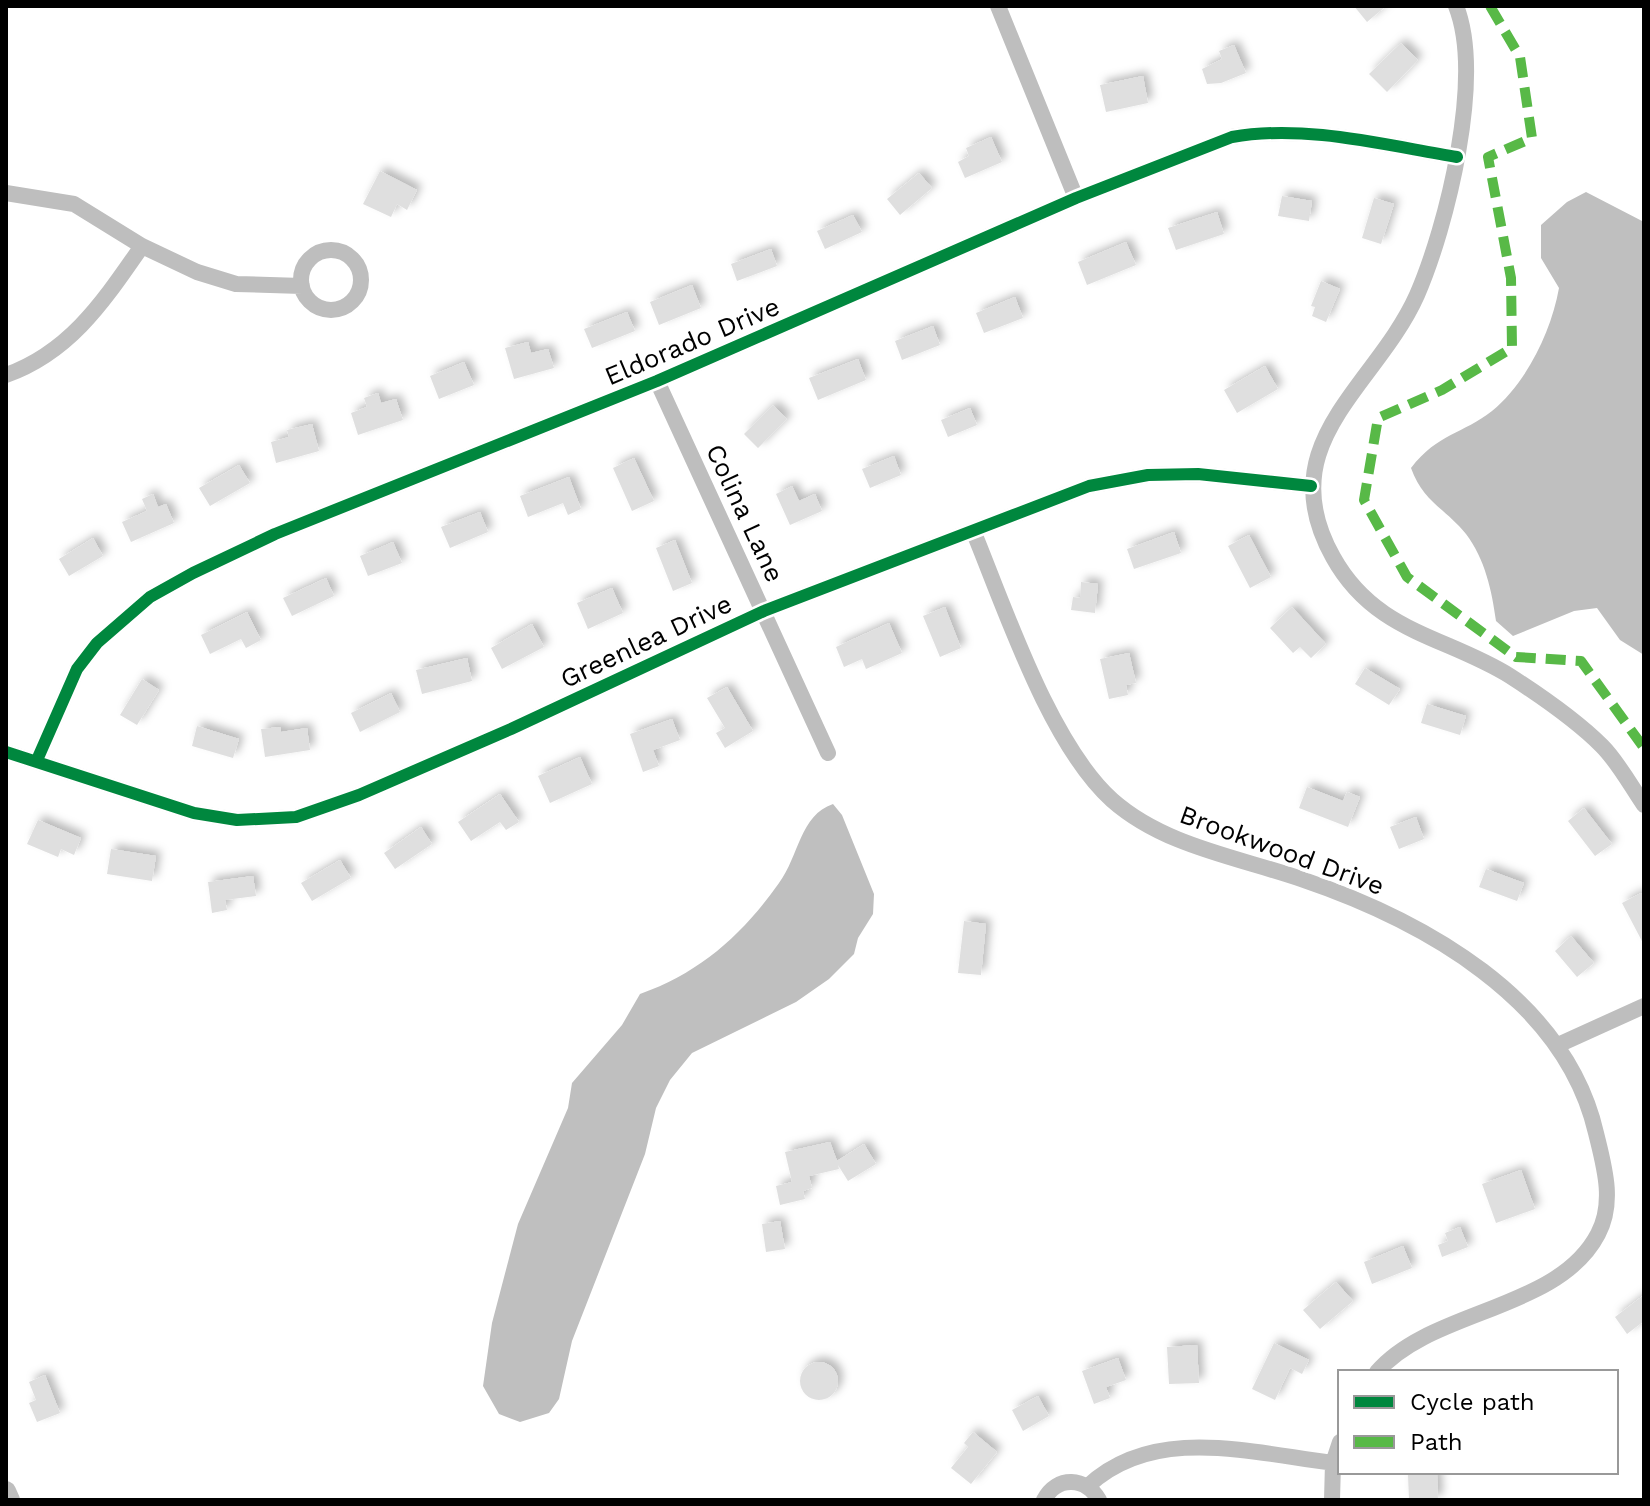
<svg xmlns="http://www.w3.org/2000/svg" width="1650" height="1506" viewBox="0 0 1650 1506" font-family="'Work Sans',sans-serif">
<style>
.water{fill:#bfbfbf}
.building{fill:#dfdfdf;filter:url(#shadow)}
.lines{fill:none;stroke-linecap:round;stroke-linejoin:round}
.minor{stroke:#bebebe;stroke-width:16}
.tertiary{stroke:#bebebe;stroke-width:20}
.quiet{stroke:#58b947;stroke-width:10;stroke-dasharray:20 10;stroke-linecap:butt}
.cycleway-casing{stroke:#fff;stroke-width:17}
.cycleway{stroke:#00873e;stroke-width:12}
.labels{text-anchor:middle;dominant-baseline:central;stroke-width:8;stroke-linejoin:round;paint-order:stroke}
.street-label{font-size:26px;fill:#000;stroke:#fff}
</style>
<defs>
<filter id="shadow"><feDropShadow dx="5" dy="-5" stdDeviation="4" flood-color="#0004"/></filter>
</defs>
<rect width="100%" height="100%" fill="#fff"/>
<path class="water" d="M1586 192 1644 222V655L1620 640 1597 608 1574 611 1513 636 1496 621C1492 591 1485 559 1466 534 1445 508 1423 502 1411 468 1438 433 1463 434 1492 411 1527 382 1551 332 1559 288L1541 258V225L1567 202Z
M833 804 842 815 874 894 873 914 858 938 854 954 829 979 796 1002 692 1053 670 1080 656 1108 645 1154 572 1341 559 1399 549 1413 520 1422 499 1414 483 1386 492 1323 518 1224 568 1108 572 1083 622 1025 640 994C701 972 742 935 779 883 799 856 800 815 833 804Z"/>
<path class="building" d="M1354 6H1386L1367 22Z
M1401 43 1418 60 1387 92 1369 74Z
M1234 45 1246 73 1221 83 1207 84 1202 69 1222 59 1219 51Z
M1143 76 1148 103 1106 112 1100 85Z
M991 137 1002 162 965 178 958 162 969 156 966 148Z
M380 171 417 190 407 210 397 204 391 217 363 204Z
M919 173 932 188 900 215 887 199Z
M1282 196 1312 201 1309 221 1278 216Z
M1374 198 1394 204 1381 244 1362 238Z
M1217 212 1224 234 1176 250 1168 228Z
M853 215 862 232 825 249 817 231Z
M1126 242 1136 265 1087 285 1078 262Z
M771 249 777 266 737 281 731 264Z
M1321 281 1340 289 1326 322 1312 316 1315 307 1311 306Z
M692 285 701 308 659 325 650 302Z
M1015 297 1023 318 984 333 976 313Z
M627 312 635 331 592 348 584 329Z
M933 326 940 345 902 360 895 341Z
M528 342 531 353 548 349 554 368 514 379 505 348Z
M858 359 866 380 818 400 809 378Z
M464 362 474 385 439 399 430 376Z
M1265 366 1278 389 1237 413 1224 390Z
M378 393 381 403 396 399 403 420 358 435 351 413 367 407 364 398Z
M773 405 787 419 758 448 744 434Z
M970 408 977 425 948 437 941 420Z
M312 424 319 451 276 463 271 442 289 437 287 430Z
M894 456 901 475 870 488 862 469Z
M634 458 654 501 632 511 613 468Z
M239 465 250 483 210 506 199 488Z
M569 477 581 509 568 515 563 503 528 517 520 496Z
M792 486 799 501 815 494 822 511 790 525 776 494Z
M153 494 158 507 166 504 174 523 131 542 122 522 147 511 142 499Z
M480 512 488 532 450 548 441 527Z
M1174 532 1181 553 1134 569 1127 549Z
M1249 535 1271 577 1250 588 1228 546Z
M93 538 103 556 69 576 59 559Z
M675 540 692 583 673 591 656 548Z
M393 542 402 563 368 576 360 556Z
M326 578 334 596 292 616 283 598Z
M1081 582 1098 584 1095 613 1071 610 1073 597 1080 598Z
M612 588 623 613 588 629 577 603Z
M945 607 961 648 940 657 923 616Z
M1292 607 1326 644 1311 658 1300 647 1293 653 1270 628Z
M247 612 261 640 246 648 241 639 210 654 201 635Z
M889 623 902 653 866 669 862 659 844 667 836 647Z
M532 624 544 647 502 669 491 648Z
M1129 653 1136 683 1126 685 1128 695 1109 699 1100 659Z
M467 658 472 681 422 694 416 670Z
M1365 668 1400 689 1389 705 1355 684Z
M142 679 159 690 137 725 120 715Z
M727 687 753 731 725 748 716 733 725 728 707 698Z
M391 693 400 712 360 732 351 713Z
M1427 704 1466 716 1460 735 1421 723Z
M672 719 680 740 653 750 659 766 643 772 630 734Z
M197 726 239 739 233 758 192 746Z
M281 727V732L307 728 310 750 265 757 261 729Z
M580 757 592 784 550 803 538 776Z
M1307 787 1343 801 1347 792 1360 797 1348 827 1299 808Z
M500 794 519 822 506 830 500 822 471 841 458 822Z
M1584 808 1612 844 1595 856 1568 821Z
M1416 817 1424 839 1399 849 1390 827Z
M38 820 81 838 74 855 61 849 58 857 27 844Z
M421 827 432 844 395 869 384 853Z
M111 849 156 856 152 881 107 874Z
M340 860 351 878 312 901 301 883Z
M1486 869 1524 883 1517 901 1479 887Z
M253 876 256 896 225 900 227 910 212 913 208 882Z
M1641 893 1644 899V945L1622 903Z
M964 921 986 924 981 975 958 973Z
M1571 936 1594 963 1577 977 1555 951Z
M830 1142 837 1161 864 1144 876 1164 848 1181 838 1165 839 1169 809 1176 812 1188 803 1191 805 1199 780 1205 776 1186 792 1182 785 1152Z
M1521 1170 1535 1209 1496 1223 1482 1184Z
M780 1221 785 1249 766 1252 762 1224Z
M1460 1227 1468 1247 1442 1257 1438 1245 1448 1241 1445 1233Z
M1403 1246 1412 1268 1372 1284 1364 1262Z
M1336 1282 1353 1301 1320 1329 1303 1310Z
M1644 1295V1321L1627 1334 1615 1317Z
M1274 1343 1309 1360 1302 1374 1290 1368 1275 1400 1252 1389Z
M1197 1345 1199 1383 1169 1384 1167 1347Z
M1118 1358 1126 1380 1106 1387 1110 1398 1094 1404 1082 1371Z
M800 1381a19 19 0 1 1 38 0a19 19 0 1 1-38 0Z
M45 1375 60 1413 37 1422 29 1403 36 1400 29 1382Z
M1038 1396 1049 1416 1023 1431 1012 1410Z
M973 1432 997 1452 971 1484 951 1468 968 1447 964 1443Z
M1437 1474 1438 1500H1409L1408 1475Z"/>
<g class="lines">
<path class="minor" d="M998 6 1076 198
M1456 6C1484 77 1447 226 1417 295 1376 387 1269 443 1333 557 1375 633 1446 636 1510 676 1541 696 1576 720 1602 746 1618 762 1631 786 1644 805
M6 193 74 204 142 246 197 272 236 284 302 286
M301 280a30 30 0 1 1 60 0a30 30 0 1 1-60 0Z
M6 375C71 352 105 299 142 246
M657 381 828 753
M974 533C1006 611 1050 744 1112 800 1164 846 1237 857 1301 879 1422 920 1565 998 1596 1133 1604 1166 1615 1202 1598 1234 1558 1311 1431 1309 1377 1372
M6 752 194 813 237 820 296 817 359 795 511 729 764 611 1089 486 1148 475 1198 474 1311 486
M37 760 77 669 97 643 150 597 193 573 275 534 657 381 1076 198 1232 137C1305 124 1384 145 1457 157
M1558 1045 1644 1006
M1088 1486C1154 1424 1252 1453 1333 1463
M1044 1500C1057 1475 1086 1477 1099 1500
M1332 1500 1333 1463 1340 1442"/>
<path class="tertiary" d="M6 1491 10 1500"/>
<path class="quiet" d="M1490 6 1520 57 1532 138 1488 157 1511 278 1512 348 1442 390 1378 418 1364 500 1407 577 1516 657 1581 661 1644 748"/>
<g class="cycleway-casing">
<path id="cycleway" d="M6 752 194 813 237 820 296 817 359 795 511 729 764 611 1089 486 1148 475 1198 474 1311 486
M37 760 77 669 97 643 150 597 193 573 275 534 657 381 1076 198 1232 137C1305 124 1384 145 1457 157"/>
</g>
<use href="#cycleway" class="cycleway"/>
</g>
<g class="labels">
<g class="street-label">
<text transform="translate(692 341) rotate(-23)">Eldorado Drive</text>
<text transform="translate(745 513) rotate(65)">Colina Lane</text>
<text transform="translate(646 641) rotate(-25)">Greenlea Drive</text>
<text transform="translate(1282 850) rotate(20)">Brookwood Drive</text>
</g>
</g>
<rect width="1650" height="1506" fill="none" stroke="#000000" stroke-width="16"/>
<rect x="1338" y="1370" width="280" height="104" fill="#ffffff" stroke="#999999" stroke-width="2"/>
<rect x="1354" y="1396" width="40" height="12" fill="#00873e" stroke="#999999" stroke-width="2"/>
<text x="1410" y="1410" font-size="24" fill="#000000">Cycle path</text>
<rect x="1354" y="1436" width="40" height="12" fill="#58b947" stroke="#999999" stroke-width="2"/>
<text x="1410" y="1450" font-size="24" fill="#000000">Path</text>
</svg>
